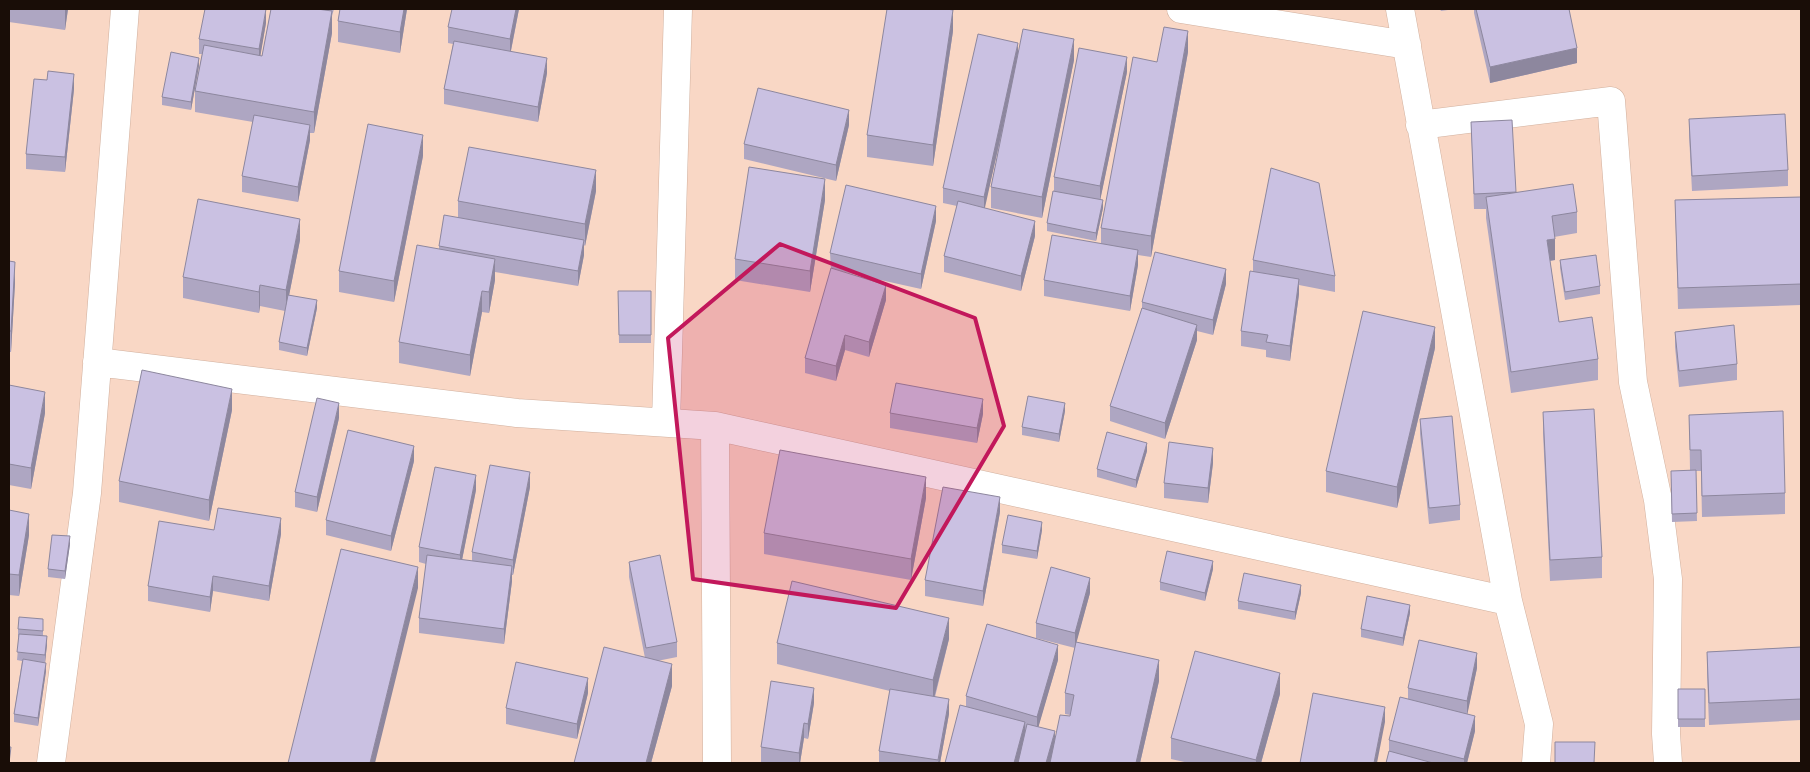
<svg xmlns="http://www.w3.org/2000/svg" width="1810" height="772" viewBox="0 0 1810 772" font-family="'Titillium Web',sans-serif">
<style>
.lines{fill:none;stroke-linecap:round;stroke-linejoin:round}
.minor-casing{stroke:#d1b09e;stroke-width:29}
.minor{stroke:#fff;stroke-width:28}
.wall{fill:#aea6c2}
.shaded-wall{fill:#8d879e}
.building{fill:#cac1e2;stroke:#8d879e}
.marked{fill:#c2185b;fill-opacity:0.2;stroke:#c2185b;stroke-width:4;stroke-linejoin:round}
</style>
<rect width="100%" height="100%" fill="#f9d7c5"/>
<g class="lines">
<g class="minor-casing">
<path id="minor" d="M1181 9 1407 45
M1400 9 1508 601 1539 724 1536 763
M1420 125 1611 101 1633 382 1658 500 1668 579 1666 734 1668 763
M97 362 517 413 715 426 1508 601
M666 422 678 9
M715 426 717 763
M51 763 87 493 125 9"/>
</g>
<use href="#minor" class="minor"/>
</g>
<path class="wall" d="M9 9H68L65 30 9 22Z
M271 9H334L332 16V33L314 133H310V140L298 202 242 192V176L253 122 195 112V91L202 54H199V39L266 23 260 56H262Z
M340 9H407L400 53 338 42V21Z
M519 9 511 51 547 73 538 122 444 104V89L453 44 448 43V27Z
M1440 9H1455L1441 11Z
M1474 9H1569L1577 63 1490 83 1474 13Z
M953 31 933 166 867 157V135Z
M1018 51 1074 60 1042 218 991 208V187L1003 129 984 208 1035 236 1021 291 944 272V256L957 206 943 203V188Z
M1188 52 1151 257 1138 255V265L1130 311 1044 296V280L1101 244V228L1157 62Z
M199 66 191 110 162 105V97Z
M1127 72 1100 200 1103 208 1096 241 1047 231V223L1054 191V177Z
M47 80 74 89 65 172 26 169V154Z
M1689 119 1788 170V186L1692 191 1689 135Z
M1471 122 1516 192 1577 212V233L1554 237 1555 260 1550 261 1559 322 1598 359V380L1511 393 1486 218V209H1474Z
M849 125 836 181 744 159V144Z
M423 156 394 302 339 292V271Z
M596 191 585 246 584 245V255L578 286 495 272V280L489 313 482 312 470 376 399 363V342L439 249V246L458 217V201Z
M1801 197V305L1678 309 1675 200Z
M825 200 810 292 735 280V259Z
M936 221 921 289 831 269 886 300 869 357 845 350 836 381 805 373V358L831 269 830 253Z
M300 240 289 295 317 308 307 356 279 350V342L285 311 260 306 259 313 183 298V277Z
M1253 260 1335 276V292L1299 285V294L1290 361 1266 357V350L1241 346V331L1253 272Z
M1560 260 1600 286V294L1565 300 1560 268Z
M9 261 15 283 11 352H9Z
M1226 284 1213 335 1197 331V340L1165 439 1110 421V406L1142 308V302Z
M618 291H651V343H619Z
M1675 332 1737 364V380L1679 387 1675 347Z
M1435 348 1397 508 1326 492V471Z
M9 385 45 413 31 489 9 485Z
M232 410 209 521 119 502V481Z
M1065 411 1059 442 1022 435V427Z
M1543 412 1602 557V578L1550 581 1543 433Z
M890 413 983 414 977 443 890 428Z
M1689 415 1785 493V514L1702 517 1701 471H1696L1697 521 1672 522 1671 479 1690 470Z
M339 418 317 512 295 507V492Z
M1420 419 1460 505V520L1429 524 1420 434Z
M1147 451 1136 488 1097 477V469Z
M414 461 391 551 326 535V520Z
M1213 463 1208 503 1164 498V483Z
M530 487 513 575H512V581L504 644 419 633V618L426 564 419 562V547L476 490 462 560 472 561V552Z
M926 498 911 580 764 554V533Z
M9 510 29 535 19 596 9 595Z
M1000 512 983 606 925 596V580Z
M214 530 281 534 269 601 213 591 210 612 148 601V586Z
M1042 530 1037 559 1002 553V545Z
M70 544 65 579 48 577V569Z
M629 562 677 642V657L657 661 672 686 651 763H574L645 658 629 577Z
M1213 569 1205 601 1160 590V582Z
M1090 593 1076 642 1159 681 1140 763H945L966 706V696L1058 660 1038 727 1055 740 1070 716V715L1065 714V693L1075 648 1036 638V623Z
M1301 593 1295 620 1238 609V601Z
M1410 613 1403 646 1361 637V629Z
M43 627V636L47 644 45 663 46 671 38 726 14 722V714L22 661 17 660 19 637H18V629Z
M949 639 935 697 949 714 940 763H879V751L890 691 777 664V643Z
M1801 647V720L1709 725 1707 673V652Z
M1477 668 1467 714 1475 731 1467 763H1386L1389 752V740L1408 699V688Z
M1678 689 1705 719V727H1678Z
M588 693 577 739 506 724V708Z
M1280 694 1261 763H1189L1171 759V738Z
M814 703 808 739 804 738 800 763H767L761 762V747Z"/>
<path class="shaded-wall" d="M65 9H68L65 30Z
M266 9V23L259 64V49Z
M404 9H407L400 53V32Z
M516 9H519L510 55V39Z
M953 10V31L933 166V145Z
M332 11V33L314 133V112Z
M1188 31V52L1151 257V236Z
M1074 39V60L1042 218V197Z
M1018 43V58L984 212V197Z
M1577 48V63L1490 83V67Z
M1127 57V72L1100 201V186Z
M199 58V66L191 110V102Z
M547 58V73L538 122V107Z
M74 74V89L65 172V157Z
M849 110V125L836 181V165Z
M310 125V140L298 202V187Z
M423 135V156L394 302V281Z
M596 170V191L585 246V224Z
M825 179V200L810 292V271Z
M1103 200V208L1096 241V233Z
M936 206V221L921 289V274Z
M300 219V240L286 311V290Z
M1035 221V236L1021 291V276Z
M1555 239V260L1547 261V240Z
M584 240V255L578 286V271Z
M1138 250V265L1130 311V296Z
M495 259V280L489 313V292Z
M15 262V283L11 352V331Z
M1226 269V284L1213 335V320Z
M1299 279V294L1290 361V346Z
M260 285V306L259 313V292Z
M886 285V300L869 357V342Z
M482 291V312L470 376V355Z
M317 300V308L307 356V348Z
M1197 325V340L1165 439V423Z
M1435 327V348L1397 508V487Z
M845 335V350L836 381V366Z
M232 389V410L209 521V500Z
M45 392V413L31 489V468Z
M983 399V414L977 443V428Z
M339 403V418L317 512V497Z
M1065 403V411L1059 442V434Z
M1147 443V451L1136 488V480Z
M414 446V461L391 551V536Z
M1213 448V463L1208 503V488Z
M530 472V487L513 575V560Z
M476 475V490L460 570V555Z
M926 477V498L911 580V559Z
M1000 497V512L983 606V591Z
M29 514V535L19 596V575Z
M281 518V534L269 601V586Z
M1042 522V530L1037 559V551Z
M70 536V544L65 579V571Z
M1213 561V569L1205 601V593Z
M512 566V581L504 644V629Z
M418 567V588L375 763H370Z
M213 576V591L210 612V597Z
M1090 578V593L1075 648V633Z
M1301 585V593L1295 620V612Z
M1410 605V613L1403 646V638Z
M949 618V639L933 702V680Z
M47 636V644L45 663V655Z
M1058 645V660L1037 732V717Z
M1477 653V668L1467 716V701Z
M1159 660V681L1140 763H1136Z
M46 663V671L38 726V718Z
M672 664V686L651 763H646Z
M1280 673V694L1261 763H1256V760Z
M588 678V693L577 739V724Z
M814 688V703L808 739V724Z
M949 699V714L940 763H938Z
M1385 707V722L1377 763H1374Z
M1475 716V731L1467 763H1464V759Z
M1025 722V737L1018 763H1014Z
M804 723V738L800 763H799V753Z
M1055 731V746L1050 763H1046Z"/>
<path class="building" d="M205 9H266L259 49 199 39Z
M271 9H317L332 11 314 112 195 91 204 45 262 56Z
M340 9H404L400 32 338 21Z
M452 9H516L510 39 448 27Z
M887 9H947L953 10 933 145 867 135Z
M1476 9H1569L1577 48 1490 67Z
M1164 27 1188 31 1151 236 1101 228 1133 57 1157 62Z
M1023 29 1074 39 1042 197 991 187Z
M978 34 1018 43 984 197 943 188Z
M454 41 547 58 538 107 444 89Z
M1079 48 1127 57 1100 186 1054 177Z
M171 52 199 58 191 102 162 97Z
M48 71 74 74 65 157 26 154 34 79 47 80Z
M758 88 849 110 836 165 744 144Z
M1785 114 1788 170 1692 176 1689 119Z
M254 115 310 125 298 187 242 176Z
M1512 120 1516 192 1474 194 1471 122Z
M368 124 423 135 394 281 339 271Z
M469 147 596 170 585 224 458 201Z
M749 167 825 179 810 271 735 259Z
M1271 168 1319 183 1335 276 1253 260Z
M1573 184 1577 212 1552 216 1555 239 1547 240 1559 322 1592 317 1598 359 1511 372 1486 197Z
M846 185 936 206 921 274 830 253Z
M1053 191 1103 200 1096 233 1047 223Z
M1801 197V284L1678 288 1675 200Z
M198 199 300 219 286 290 260 285 259 292 183 277Z
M958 201 1035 221 1021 276 944 256Z
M444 215 584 240 578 271 439 246Z
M1052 235 1138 250 1130 296 1044 280Z
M417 245 495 259 489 292 482 291 470 355 399 342Z
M1155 252 1226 269 1213 320 1142 302Z
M1596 255 1600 286 1565 292 1560 260Z
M9 261 15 262 11 331H9Z
M831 268 886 285 869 342 845 335 836 366 805 358Z
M1250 271 1299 279 1290 346 1266 342 1268 335 1241 331Z
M618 291H651V335H619Z
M288 295 317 300 307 348 279 342Z
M1142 308 1197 325 1165 423 1110 406Z
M1363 311 1435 327 1397 487 1326 471Z
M1734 325 1737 364 1679 371 1675 332Z
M142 370 232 389 209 500 119 481Z
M896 383 983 399 977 428 890 413Z
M9 385 45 392 31 468 9 464Z
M1028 396 1065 403 1059 434 1022 427Z
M317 398 339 403 317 497 295 492Z
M1594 409 1602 557 1550 560 1543 412Z
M1783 411 1785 493 1702 496 1701 450H1690L1689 415Z
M1452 416 1460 505 1429 508 1420 419Z
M348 430 414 446 391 536 326 520Z
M1107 432 1147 443 1136 480 1097 469Z
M1169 442 1213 448 1208 488 1164 483Z
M780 450 926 477 911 559 764 533Z
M490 465 530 472 513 560 472 552Z
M435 467 476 475 460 555 419 547Z
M1696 470 1697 513 1672 514 1671 471Z
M943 487 1000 497 983 591 925 580Z
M218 508 281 518 269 586 213 576 210 597 148 586 159 521 214 530Z
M9 510 29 514 19 575 9 574Z
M1008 515 1042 522 1037 551 1002 545Z
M52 535 70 536 65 571 48 569Z
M341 549 418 567 370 763H288Z
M1167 551 1213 561 1205 593 1160 582Z
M427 555 512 566 504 629 419 618Z
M660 555 677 642 646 648 629 562Z
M1051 567 1090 578 1075 633 1036 623Z
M1244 573 1301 585 1295 612 1238 601Z
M792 581 949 618 933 680 777 643Z
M1367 596 1410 605 1403 638 1361 629Z
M19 617 43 619V631L18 629Z
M987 624 1058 645 1037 717 966 696Z
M19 634 47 636 45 655 17 652Z
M1419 640 1477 653 1467 701 1408 688Z
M1076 642 1159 660 1136 763H1050L1060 715 1070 716 1074 695 1065 693Z
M604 647 672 664 646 763H574Z
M1801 647V699L1709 703 1707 652Z
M1195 651 1280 673 1256 760 1171 738Z
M23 659 46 663 38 718 14 714Z
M516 662 588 678 577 724 506 708Z
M771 681 814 688 808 724 804 723 799 753 761 747Z
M890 689 949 699 938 760 879 751Z
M1678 689H1705V719H1678Z
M1313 693 1385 707 1374 763H1300Z
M1400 697 1475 716 1464 759 1389 740Z
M960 705 1025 722 1014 763H945Z
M1027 724 1055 731 1046 763H1018Z
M1555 742H1595L1594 763H1555Z
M9 747H11L9 763Z
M1389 751 1433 763H1386Z"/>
<path class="marked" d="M780 244 975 318 1004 426 896 608 693 579 668 338Z"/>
<rect width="1810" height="772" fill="none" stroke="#190d07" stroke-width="20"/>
</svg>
